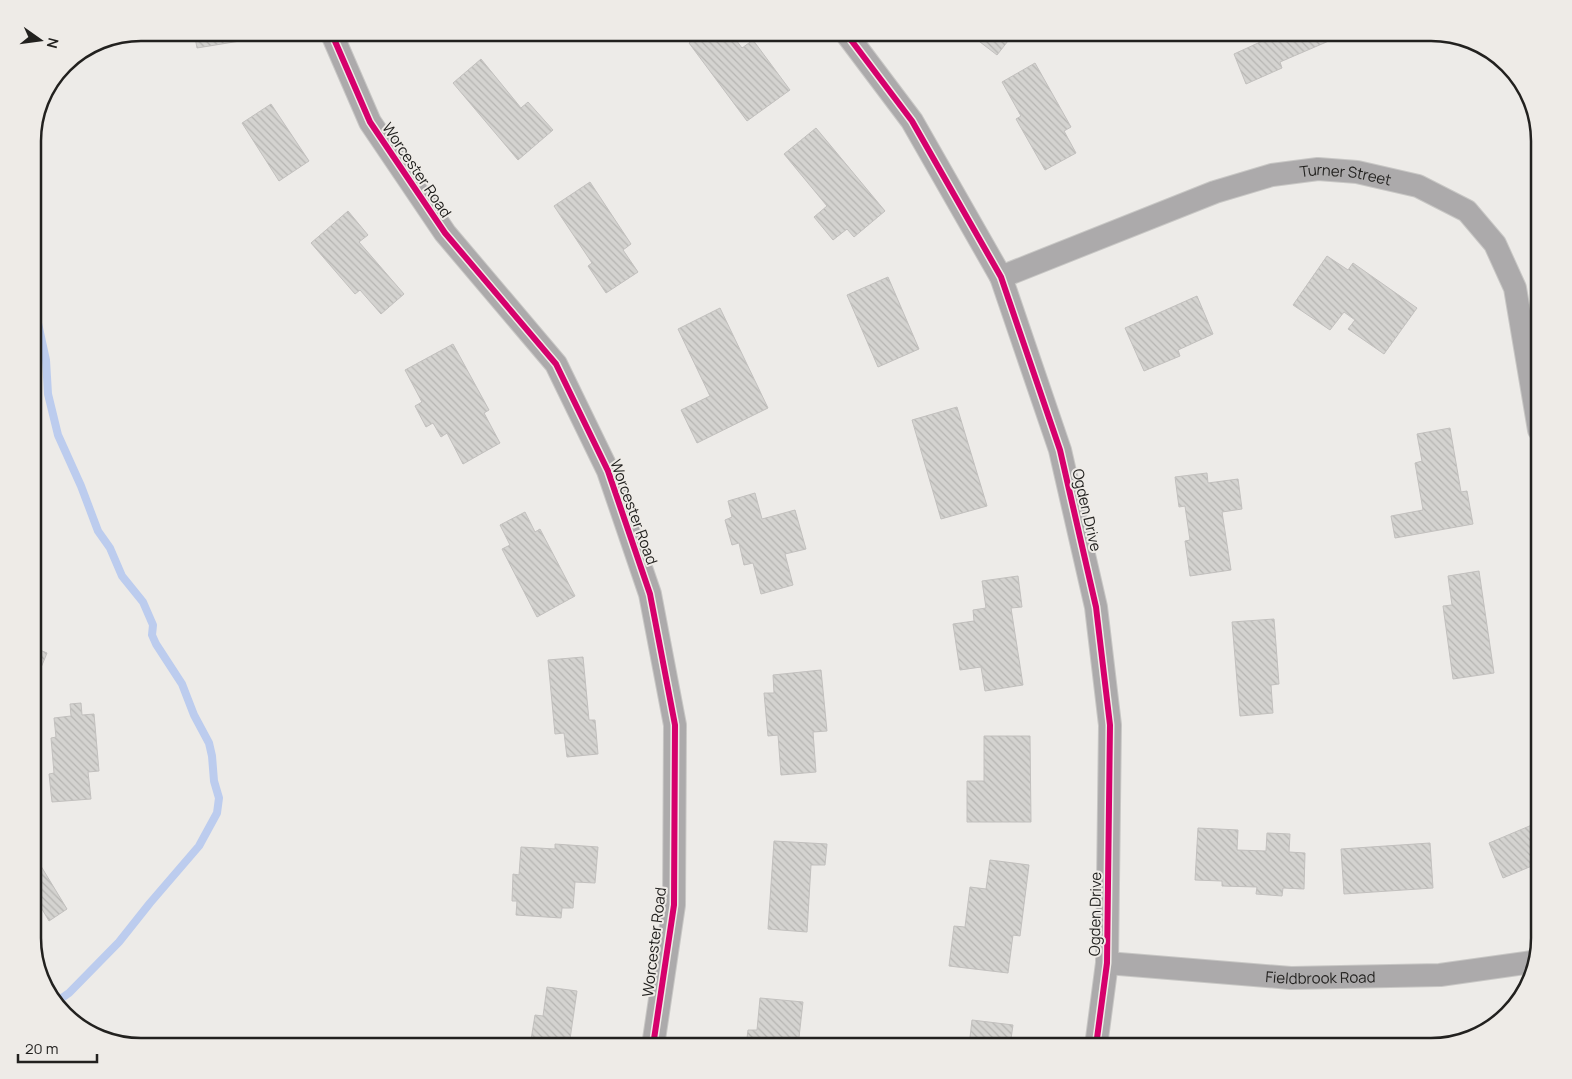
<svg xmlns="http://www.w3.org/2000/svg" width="1572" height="1079" viewBox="0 0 1572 1079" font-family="Manrope,sans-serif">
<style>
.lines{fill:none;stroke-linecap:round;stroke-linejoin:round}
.stream{stroke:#bcccee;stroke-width:8}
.building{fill:url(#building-back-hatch);stroke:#c2c0be}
.minor-casing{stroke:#c8c7c5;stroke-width:24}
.minor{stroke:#acaaab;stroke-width:22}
.cycleway-casing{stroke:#eeebe7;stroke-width:9}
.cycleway{stroke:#d6006c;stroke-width:6}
.labels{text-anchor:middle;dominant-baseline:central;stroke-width:4;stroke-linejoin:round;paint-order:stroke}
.street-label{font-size:15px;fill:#22211f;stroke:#eeebe7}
.rim{fill:none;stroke:#22211f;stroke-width:2.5}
</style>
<defs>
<pattern id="building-back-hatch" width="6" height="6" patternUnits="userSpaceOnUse" patternTransform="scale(1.25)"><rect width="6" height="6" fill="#d4d3d0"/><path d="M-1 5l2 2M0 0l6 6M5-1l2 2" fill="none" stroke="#b6b5b2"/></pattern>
</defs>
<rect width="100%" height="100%" fill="#edebe8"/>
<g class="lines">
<path class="stream" d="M33 300 46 360 48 394 58 435 81 486 98 531 110 548 122 576 143 602 153 625 152 635 156 644 182 684 194 715 209 743 212 756 214 781 219 798 217 813 199 846 150 903 119 942 69 993 56 1002"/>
</g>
<path class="building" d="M194 32H238L240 41 197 48Z
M703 32H730L742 48 753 40 790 90 747 121 689 43Z
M967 32H1015L997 55Z
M1267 32H1344L1345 34 1280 62 1282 68 1246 84 1234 54 1269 38Z
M481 59 521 108 528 102 553 130 518 160 453 83Z
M1035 63 1071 127 1064 131 1076 153 1045 170 1016 119 1021 116 1002 82Z
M271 104 309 161 279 181 242 123Z
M816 128 885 211 854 237 847 229 833 240 814 217 827 206 784 154Z
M590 182 631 244 623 250 638 272 606 293 588 266 592 263 554 206Z
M348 211 368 235 359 242 404 294 381 314 360 290 355 294 311 243Z
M1327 256 1348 270 1353 263 1417 308 1384 354 1348 329 1355 320 1344 312 1330 330 1293 305Z
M888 277 919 349 878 367 847 295Z
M1197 296 1213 334 1178 350 1180 356 1144 371 1125 328Z
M720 308 768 408 697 443 681 410 710 396 678 329Z
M453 344 489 410 484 413 500 443 463 464 447 433 441 437 433 423 426 427 415 406 422 402 405 370Z
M957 407 987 506 941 519 912 420Z
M1450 428 1461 492 1467 491 1473 524 1395 538 1391 516 1423 510 1415 463 1422 461 1417 434Z
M1207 473 1208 483 1238 479 1242 509 1222 512 1231 570 1190 576 1185 541 1190 540 1185 506 1179 507 1175 477Z
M755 493 762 519 795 510 806 549 785 554 793 585 761 594 753 563 744 565 739 543 732 545 725 520 732 517 728 501Z
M525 512 535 532 540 529 575 596 537 617 502 549 510 545 500 525Z
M1479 571 1494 673 1453 679 1443 606 1452 605 1448 576Z
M1018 576 1022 607 1011 608 1023 685 985 691 981 667 960 670 953 624 974 621 973 610 986 608 982 581Z
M1274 619 1279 684 1271 685 1273 713 1240 716 1232 622Z
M33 647 47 653 33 687Z
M583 657 589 720H595L598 754 567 757 564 733 555 734 548 660Z
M821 670 827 731 813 732 816 772 781 775 778 735 768 736 764 693H774L773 675Z
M81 703 82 715 94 714 99 771 88 772 91 799 52 802 49 774 54 773 51 738 56 737 54 718 71 716 70 704Z
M984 736H1030L1031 822H967V781H984Z
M1539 822V863L1503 878 1489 843Z
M1198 828 1238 830 1237 850 1266 851 1267 833 1290 834 1289 852 1305 853 1304 889 1283 888 1282 896 1256 894 1257 887 1222 886V881L1195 880Z
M774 841 827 844 825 865H811L807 932 768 929Z
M1430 843 1433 888 1344 894 1341 849Z
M555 844 598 847 595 883 575 882 573 908H562L561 918 516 915 517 901H512L513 874 519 875 521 847 555 849Z
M33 853 67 909 49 921 39 904 33 907Z
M990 860 1029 865 1020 936 1013 935 1008 973 949 966 954 926 965 927 970 887 986 889Z
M547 987 577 991 569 1046H530L535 1015 543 1016Z
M760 998 803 1002 798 1046H746L748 1030H757Z
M972 1020 1013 1025 1010 1046H969Z"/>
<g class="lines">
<g class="minor-casing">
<g id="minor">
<path d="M331 32 370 122 445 233 556 364 608 471 650 594 675 725 674 905 653 1046"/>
<path d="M845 32 912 121 1001 277 1060 450 1096 607 1110 725 1107 963 1096 1046"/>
<path id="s1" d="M1001 277 1215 192 1272 175 1318 169 1357 172 1418 186 1467 211 1495 244 1515 288 1539 430"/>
<path id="s2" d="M1107 963 1291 978 1440 975 1532 962"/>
</g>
</g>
<use href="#minor" class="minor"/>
<g class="cycleway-casing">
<path id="cycleway" d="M331 32 370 122 445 233 556 364 608 471 650 594 675 725 674 905 653 1046
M845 32 912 121 1001 277 1060 450 1096 607 1110 725 1107 963 1096 1046"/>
</g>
<use href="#cycleway" class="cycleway"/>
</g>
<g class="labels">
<g class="street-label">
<text transform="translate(417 170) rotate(56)">Worcester Road</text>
<text stroke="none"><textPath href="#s1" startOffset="364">Turner Street</textPath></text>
<text transform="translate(1087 510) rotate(77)">Ogden Drive</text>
<text transform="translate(634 512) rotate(70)">Worcester Road</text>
<text transform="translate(1095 914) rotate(-89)">Ogden Drive</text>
<text transform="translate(654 942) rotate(-83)">Worcester Road</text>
<text stroke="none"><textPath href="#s2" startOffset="214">Fieldbrook Road</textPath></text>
</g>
</g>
<path d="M0 0H1572V1079H0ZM141 41H1431A100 100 0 0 1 1531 141V938A100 100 0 0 1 1431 1038H141A100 100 0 0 1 41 938V141A100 100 0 0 1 141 41Z" fill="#eeebe7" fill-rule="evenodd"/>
<path class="rim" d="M141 41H1431A100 100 0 0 1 1531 141V938A100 100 0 0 1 1431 1038H141A100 100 0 0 1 41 938V141A100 100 0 0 1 141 41Z"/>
<g transform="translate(40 40) rotate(104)" stroke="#eeebe7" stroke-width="4" paint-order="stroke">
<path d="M0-4L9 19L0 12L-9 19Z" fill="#22211f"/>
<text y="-8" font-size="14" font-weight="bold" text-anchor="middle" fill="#22211f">N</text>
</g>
<path d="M18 1054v8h79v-8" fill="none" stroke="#22211f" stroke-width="2.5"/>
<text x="25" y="1054" font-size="15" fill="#22211f" stroke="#eeebe7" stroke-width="4" paint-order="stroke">20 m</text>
</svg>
